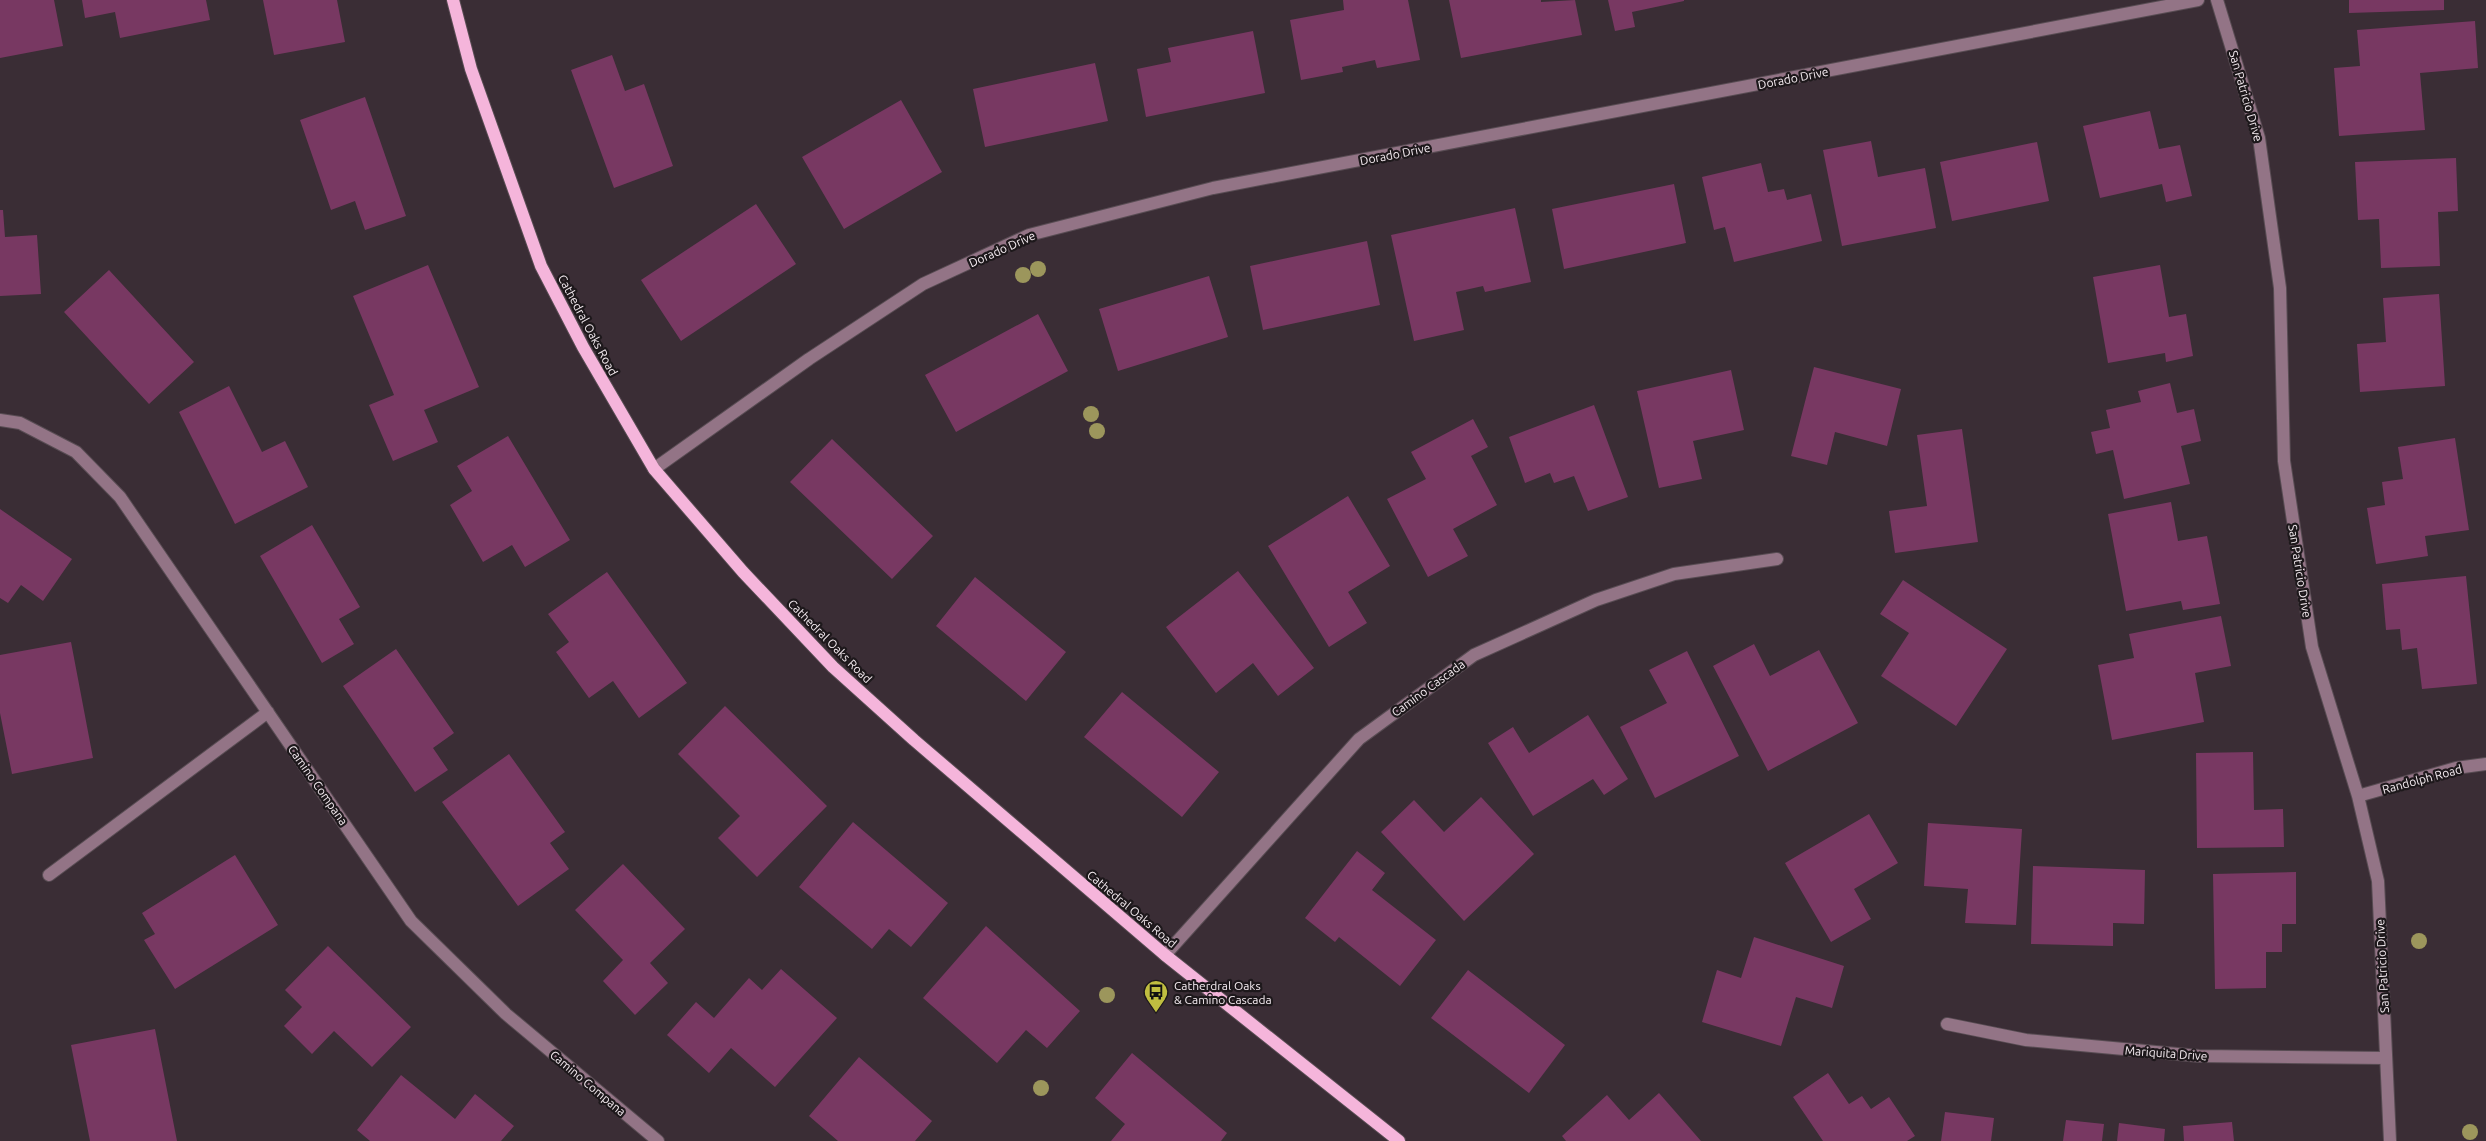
<svg xmlns="http://www.w3.org/2000/svg" width="2486" height="1141" viewBox="0 0 2486 1141" font-family="Ubuntu,sans-serif">
<style>
.building{fill:#783862}
.lines{fill:none;stroke-linecap:round;stroke-linejoin:round}
.minor-casing{stroke:#584c53;stroke-width:14}
.major-casing{stroke:#584c53;stroke-width:14}
.minor{stroke:#937486;stroke-width:12}
.major{stroke:#f5b5db;stroke-width:12}
.tree{fill:#9c965c}
.labels{text-anchor:middle;dominant-baseline:central;stroke-width:4.5;stroke-linejoin:round;paint-order:stroke}
.street-label{font-size:12px;fill:#f6edf2;stroke:#1d181b}
.poi-label{font-size:12px;fill:#f6edf2;stroke:#1d181b;text-anchor:start}
</style>
<rect width="100%" height="100%" fill="#3a2d35"/>
<path class="building" d="M0 0H54L63 46 0 58Z
M82 0H206L210 20 120 38 115 12 85 18Z
M263 0H337L345 42 274 55Z
M1343 0H1408L1420 60 1377 68 1375 60 1342 67 1343 72 1301 80 1290 20 1344 10Z
M1449 0H1541V2L1575 0 1582 35 1461 58Z
M1608 0H1684V1L1632 12 1635 27 1615 31Z
M2349 0H2444V10L2349 13Z
M2475 21 2478 68 2420 73 2425 130 2339 136 2334 68 2360 66 2357 30Z
M1253 31 1265 93 1146 117 1137 69 1171 62 1168 48Z
M612 55 625 91 644 84 673 166 614 188 571 70Z
M1095 63 1108 121 985 147 973 89Z
M365 97 406 216 365 230 355 201 331 210 300 120Z
M901 100 942 172 844 229 802 157Z
M2150 111 2159 149 2180 145 2192 196 2166 202 2162 184 2100 198 2083 126Z
M1871 141 1878 177 1925 168 1936 228 1842 246 1823 150Z
M2037 142 2049 201 1952 221 1940 162Z
M2456 158 2458 211 2438 212 2440 266 2381 268 2379 219 2358 220 2355 162Z
M1761 163 1768 192 1784 189 1787 200 1811 194 1822 241 1734 262 1725 227 1714 230 1702 177Z
M1674 184 1686 243 1564 269 1552 209Z
M756 204 796 264 681 341 641 280Z
M1515 208 1531 282 1485 292 1483 286 1456 292 1464 330 1414 341 1391 235Z
M0 210H3L5 237 37 235 41 294 0 296Z
M1367 241 1380 305 1263 330 1250 266Z
M428 265 479 387 424 410 438 442 393 461 369 405 394 395 353 296Z
M2160 265 2169 317 2186 314 2193 356 2166 362 2165 353 2108 363 2093 277Z
M109 270 194 362 149 404 64 312Z
M1209 276 1228 337 1118 371 1099 309Z
M2439 294 2445 386 2360 392 2357 344 2386 342 2383 298Z
M1038 314 1068 371 956 432 925 375Z
M1814 367 1901 389 1887 446 1835 432 1827 465 1791 456Z
M1731 370 1744 430 1693 441 1702 479 1659 488 1637 391Z
M2170 383 2177 413 2194 409 2201 441 2181 446 2190 484 2124 499 2113 450 2096 454 2091 432 2110 428 2106 410 2141 402 2138 391Z
M229 386 262 452 285 441 308 487 235 524 179 412Z
M1594 405 1628 497 1588 511 1574 476 1554 483 1550 473 1525 483 1509 437Z
M1473 419 1488 447 1471 456 1497 505 1453 529 1468 556 1428 577 1387 499 1426 479 1411 452Z
M1962 429 1978 542 1895 553 1889 511 1927 506 1917 435Z
M508 436 570 540 525 567 512 545 483 562 450 505 472 491 457 466Z
M2455 438 2469 530 2425 536 2428 556 2376 564 2367 508 2385 505 2382 482 2403 479 2398 447Z
M832 439 933 536 892 579 790 482Z
M1348 496 1390 566 1348 592 1367 623 1329 647 1268 546Z
M2171 502 2178 541 2207 536 2220 604 2183 610 2181 601 2126 611 2108 514Z
M0 509 72 559 43 601 21 585 8 603 0 598Z
M312 525 360 607 339 619 354 644 322 663 260 556Z
M1238 571 1314 668 1278 696 1253 663 1216 693 1166 627Z
M607 572 687 683 639 718 613 681 589 698 556 652 569 642 548 614Z
M2466 576 2477 684 2422 689 2417 648 2402 650 2400 629 2386 630 2382 584Z
M975 577 1066 652 1026 701 936 626Z
M1903 580 2007 649 1956 726 1881 676 1909 633 1880 614Z
M2221 616 2231 666 2195 673 2204 722 2112 740 2098 665 2134 658 2129 634Z
M71 642 93 758 12 774 0 713V655Z
M1754 644 1770 676 1819 650 1858 723 1768 771 1713 666Z
M396 649 454 733 433 748 448 770 415 792 343 686Z
M1687 651 1739 756 1655 798 1620 727 1667 703 1649 670Z
M1122 692 1219 772 1182 817 1084 737Z
M725 706 827 806 757 877 718 838 740 816 678 754Z
M1588 715 1628 779 1604 795 1593 779 1533 816 1488 743 1513 727 1529 753Z
M2253 752 2254 810 2283 809 2284 847 2197 848 2196 753Z
M509 754 565 832 550 843 569 869 518 906 442 802Z
M1481 797 1534 854 1464 921 1381 832 1414 800 1444 832Z
M1869 814 1898 863 1854 889 1871 919 1831 942 1785 863Z
M853 822 948 903 911 947 889 929 872 949 799 887Z
M1928 823 2022 829 2016 925 1965 923 1968 889 1924 886Z
M1357 851 1385 873 1372 890 1436 940 1400 986 1339 937 1335 942 1305 918Z
M235 855 278 925 175 989 144 940 155 934 142 913Z
M623 864 685 929 650 963 668 983 635 1015 603 981 623 960 575 910Z
M2033 866 2145 870 2144 924 2113 923V946L2031 944Z
M2296 872V924H2282V952H2266V988L2215 989 2213 874Z
M986 926 1080 1011 1047 1048 1026 1030 997 1063 923 998Z
M1754 937 1844 966 1832 1008 1796 997 1781 1046 1702 1022 1717 970 1741 978Z
M328 946 411 1027 372 1067 334 1031 312 1054 284 1026 302 1007 285 990Z
M781 969 837 1018 775 1087 731 1048 709 1073 667 1035 696 1002 714 1018 749 978 762 990Z
M1468 970 1565 1045 1529 1093 1431 1018Z
M155 1029 177 1141H90L71 1045Z
M1132 1053 1227 1133 1221 1141H1111L1125 1124 1095 1098Z
M859 1057 932 1121 915 1141H838L809 1116Z
M1828 1073 1849 1104 1862 1096 1871 1109 1889 1097 1915 1136 1907 1141H1823L1793 1097Z
M401 1075 455 1119 475 1094 514 1126 501 1141H370L357 1130Z
M1659 1093 1701 1141H1566L1562 1136 1607 1095 1629 1120Z
M1945 1112 1994 1118 1991 1141H1941Z
M2066 1120 2104 1124 2102 1141H2063Z
M2232 1122 2234 1141H2184L2183 1126Z
M2119 1123 2165 1129 2164 1141H2117Z"/>
<g class="lines">
<g class="minor-casing">
<path id="minor" d="M2217 0 2259 138 2280 288 2284 461 2312 647 2358 796 2378 881 2390 1141
M0 420 20 423 76 452 120 497 411 921 506 1014 658 1141
M654 469 809 359 923 284 1029 235 1213 188 2198 0
M2358 796 2456 768 2486 764
M49 875 268 712
M1165 955 1359 739 1474 655 1596 600 1674 574 1777 559
M1947 1024 2026 1040 2199 1056 2386 1058"/>
</g>
<g class="major-casing">
<path id="major" d="M453 0 471 69 541 266 583 347 654 469 743 572 833 667 914 740 1165 955 1399 1141"/>
</g>
<use href="#minor" class="minor"/>
<use href="#major" class="major"/>
</g>
<g class="tree">
<circle cx="1038" cy="269" r="8"/>
<circle cx="1023" cy="275" r="8"/>
<circle cx="1091" cy="414" r="8"/>
<circle cx="1097" cy="431" r="8"/>
<circle cx="2419" cy="941" r="8"/>
<circle cx="1107" cy="995" r="8"/>
<circle cx="1041" cy="1088" r="8"/>
<circle cx="2470" cy="1132" r="8"/>
</g>
<defs>
<g id="bus-pin" transform="scale(1.25)"><path d="M0 17L-7.5 6A9.5 9.5 0 1 1 7.5 6Z" fill="#c0be40" stroke="#1d181b"/><path d="M-5-6H5V4H4V6H2V4H-2V6H-4V4H-5ZM-3.5-4V0h7V-4ZM-3.5 1.2v1.5H-2V1.2ZM2 1.2v1.5H3.5V1.2Z" fill="#111"/></g>
</defs>
<g fill-rule="evenodd">
<use href="#bus-pin" x="1156" y="992"/>
</g>
<g class="labels">
<g class="street-label">
<text transform="translate(1793 78) rotate(-11)">Dorado Drive</text>
<text transform="translate(2246 96) rotate(74)">San Patricio Drive</text>
<text transform="translate(1395 154) rotate(-11)">Dorado Drive</text>
<text transform="translate(1002 249) rotate(-24)">Dorado Drive</text>
<text transform="translate(588 325) rotate(62)">Cathedral Oaks Road</text>
<text transform="translate(2300 571) rotate(81)">San Patricio Drive</text>
<text transform="translate(830 641) rotate(45)">Cathedral Oaks Road</text>
<text transform="translate(1428 688) rotate(-36)">Camino Cascada</text>
<text transform="translate(2422 779) rotate(-15)">Randolph Road</text>
<text transform="translate(318 785) rotate(55)">Camino Compana</text>
<text transform="translate(1132 909) rotate(40)">Cathedral Oaks Road</text>
<text transform="translate(2382 966) rotate(-93)">San Patricio Drive</text>
<text transform="translate(2166 1053) rotate(4)">Mariquita Drive</text>
<text transform="translate(588 1083) rotate(40)">Camino Compana</text>
</g>
<g class="poi-label">
<text x="1174" y="985">Catherdral Oaks<tspan x="1174" dy="14">&amp; Camino Cascada</tspan></text>
</g>
</g>
</svg>
